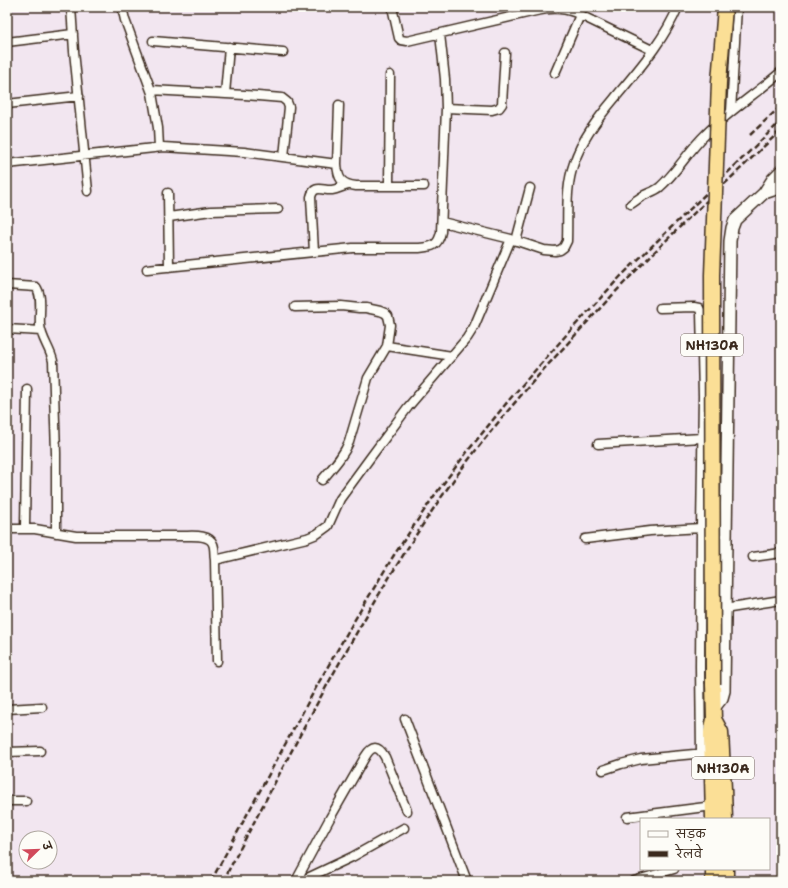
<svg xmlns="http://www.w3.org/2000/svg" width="788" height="888" viewBox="0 0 788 888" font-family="'Shantell Sans','Playpen Sans Deva',sans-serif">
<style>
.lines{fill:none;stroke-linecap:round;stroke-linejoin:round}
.street-casing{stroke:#3b2a1e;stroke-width:11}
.secondary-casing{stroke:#3b2a1e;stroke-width:14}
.highway-casing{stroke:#3b2a1e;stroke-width:17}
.street{stroke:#fdfcf7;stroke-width:8}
.secondary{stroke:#fdfcf7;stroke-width:11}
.highway{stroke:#fbdf96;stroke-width:14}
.rail{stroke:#3b2a1e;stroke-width:2.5;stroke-dasharray:6 3;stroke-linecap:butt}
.highway-bridge-casing{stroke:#3b2a1e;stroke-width:17;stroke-linecap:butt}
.highway-bridge{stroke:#fbdf96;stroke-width:14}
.labels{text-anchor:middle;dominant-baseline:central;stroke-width:4;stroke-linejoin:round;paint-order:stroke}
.shield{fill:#fdfcf7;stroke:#75695f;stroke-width:1}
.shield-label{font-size:13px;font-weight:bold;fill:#3b2a1e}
</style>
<rect width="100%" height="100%" fill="#f2e6f0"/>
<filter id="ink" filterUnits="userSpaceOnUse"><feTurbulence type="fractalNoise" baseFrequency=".025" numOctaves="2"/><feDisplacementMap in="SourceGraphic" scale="8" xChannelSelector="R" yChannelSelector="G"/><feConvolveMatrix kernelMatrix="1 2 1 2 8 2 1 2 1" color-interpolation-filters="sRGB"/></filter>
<g filter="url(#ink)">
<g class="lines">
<g class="street-casing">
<path id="street" d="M71 7 74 51 88 191
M122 7 125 20 152 93 158 128 159 147
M392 7 399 38 401 40 407 41 536 11C549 8 561 7 574 12L652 50
M153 41 283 52
M7 42 73 34
M555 73 580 15
M151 90 245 95 282 98 287 102 289 107 284 157
M225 94 229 47
M7 104 79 96
M339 105 337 164C338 179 341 184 356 186H424
M446 108 492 110 499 108 502 104 505 53
M731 112 737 7
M7 164 163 147 244 152 337 164
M389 186 390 75
M168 193 169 267
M631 204C634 202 638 199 641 197 647 193 654 192 660 187 677 172 689 150 706 134 729 111 757 93 781 72
M169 217 211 211 278 209
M442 222 511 239 544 250 555 251 560 250 564 247 567 241C568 215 565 188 574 163 582 139 598 118 614 99 637 71 664 41 678 7
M516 241 530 188
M314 252 311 197C314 184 323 191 332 190 338 189 343 186 348 185
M147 269 353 248H418C431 247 438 247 441 232L446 108 445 79 440 34
M7 285 36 287C43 296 39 313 40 325 41 338 50 348 53 361L56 453V533
M295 307 341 306 359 308H366L380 311 385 313 388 316 390 325 387 346 368 378 349 442C343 457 332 468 322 480
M660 308 694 307 699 308 701 312 703 396 701 528 700 666 701 753
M7 329 41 331
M387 346 452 356
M598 444 702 438
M25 528 27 389
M7 529H35L76 536H184C192 536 210 534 213 544 215 548 214 555 215 560L217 661
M585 539 650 531 701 528
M753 557 781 553
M215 560 307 538 317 534 328 526 340 499 370 458 408 407 467 338 474 327 511 239
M724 609 781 600
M7 709 42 707
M405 719 467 881
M7 752 40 751
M603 770 621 764 641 759 705 753
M7 801H26
M627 817 713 806
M296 881 330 818 365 757C372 745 378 745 385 757L407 811
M301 881 352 857 404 828
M634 881 674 869"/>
</g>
<g class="secondary-casing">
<path id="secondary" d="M764 193 779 188 781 186
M714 708 722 698 724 691 730 241 732 228 735 220 764 193 773 179 781 171"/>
</g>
<g class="highway-casing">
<path id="highway" d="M714 719 721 732 724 789 725 819
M713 819 711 733 714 719 713 684
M713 869V881
M726 869V881"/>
</g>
<use href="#street" class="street"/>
<use href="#secondary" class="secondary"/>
<use href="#highway" class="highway"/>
<path class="rail" d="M750 135 781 106
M211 881 319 682 354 621 394 555 434 496 467 452 509 400 568 333 621 276 781 121
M223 881C291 753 356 622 438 502 470 455 507 411 544 369 571 340 597 311 625 282 675 230 729 180 781 130"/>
<g class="highway-bridge-casing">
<path id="highway-bridge" d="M713 684 712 275 719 82 725 7"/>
</g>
<use href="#highway-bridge" class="highway-bridge"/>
</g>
</g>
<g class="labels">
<g class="shield">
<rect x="681" y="334" width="62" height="22" rx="3"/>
<rect x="692" y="757" width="62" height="22" rx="3"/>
</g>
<g class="shield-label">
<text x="712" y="345">NH130A</text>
<text x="723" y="768">NH130A</text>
</g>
</g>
<rect width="788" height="888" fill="none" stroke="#fdfcf7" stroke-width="24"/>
<rect x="12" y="12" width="764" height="864" fill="none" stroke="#3b2a1e" stroke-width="1.5" filter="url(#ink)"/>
<rect x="640" y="818" width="130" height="52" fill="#fdfcf7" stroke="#afa8a0"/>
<rect x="648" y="831" width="20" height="6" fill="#fdfcf7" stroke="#afa8a0"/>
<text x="676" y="838" font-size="12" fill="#3b2a1e">सड़क</text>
<rect x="648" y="851" width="20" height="6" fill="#3b2a1e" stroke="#afa8a0"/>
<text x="676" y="858" font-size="12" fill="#3b2a1e">रेलवे</text>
<g transform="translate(38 850) rotate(67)"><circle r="19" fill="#fdfcf7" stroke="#afa8a0"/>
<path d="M0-3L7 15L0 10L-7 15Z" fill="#d1495b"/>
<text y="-6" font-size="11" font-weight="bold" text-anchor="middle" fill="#3b2a1e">उ</text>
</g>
</svg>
